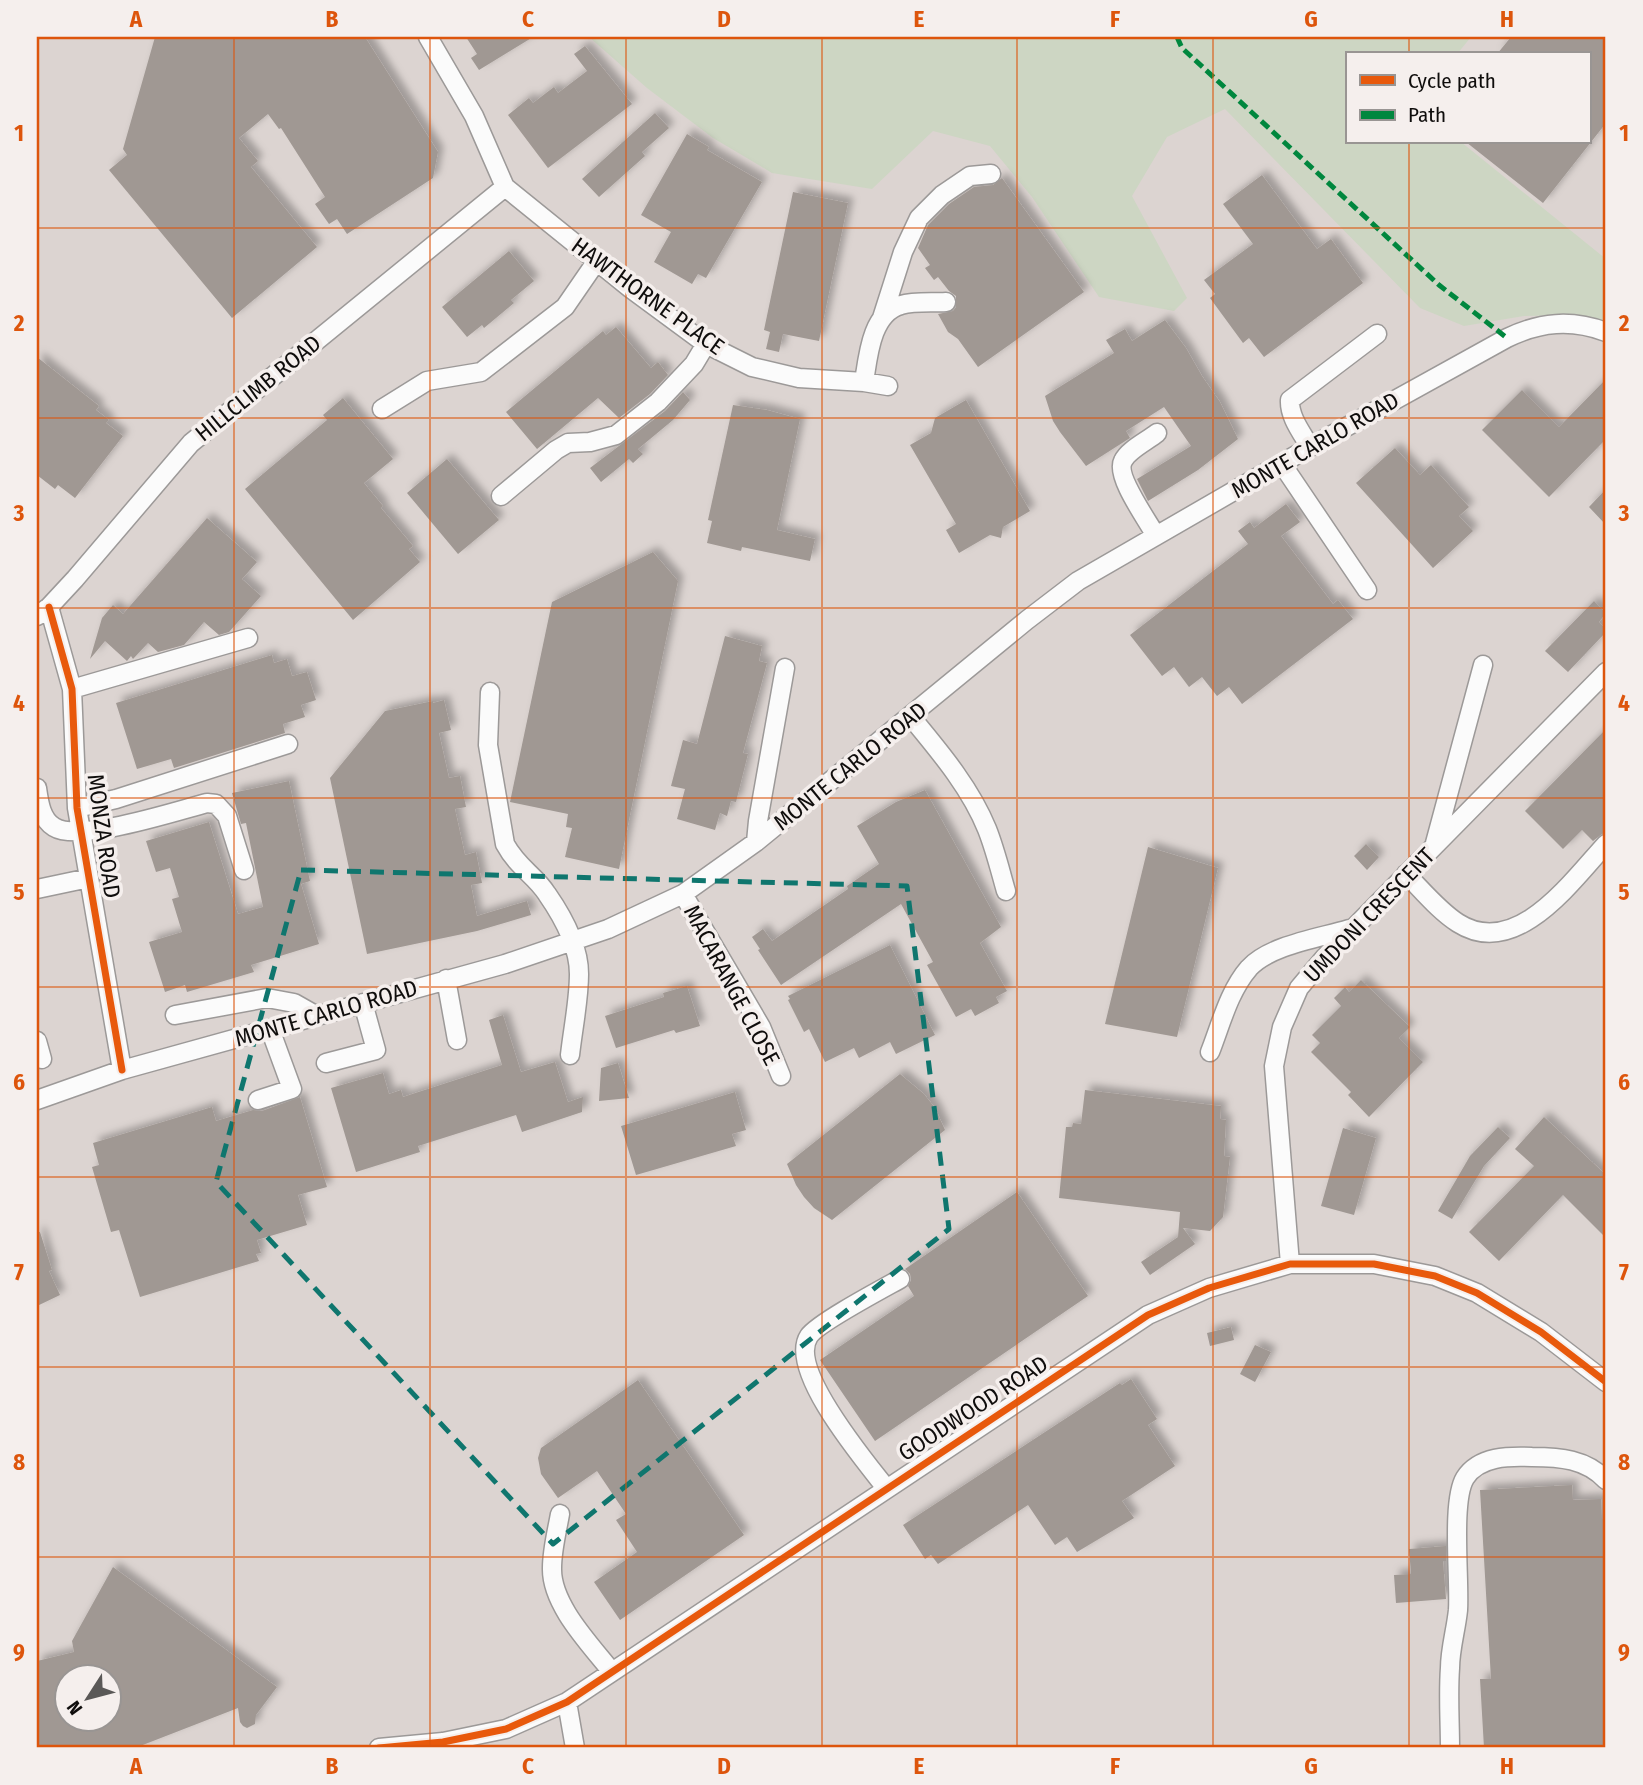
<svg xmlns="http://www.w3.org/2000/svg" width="1643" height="1785" viewBox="0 0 1643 1785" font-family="'Fira Sans Condensed',sans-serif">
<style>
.built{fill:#dcd4d1;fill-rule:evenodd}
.green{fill:#cdd6c3}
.building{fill:#a09893;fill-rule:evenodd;filter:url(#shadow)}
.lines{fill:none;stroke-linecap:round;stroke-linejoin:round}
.minor-casing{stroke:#9c9998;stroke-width:21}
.minor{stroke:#fbfbfb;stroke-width:18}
.quiet{stroke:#00873e;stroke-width:5;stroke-dasharray:10 5;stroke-linecap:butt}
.cycleway-casing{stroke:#f5efed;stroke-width:11}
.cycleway{stroke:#e8590c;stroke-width:7}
.marked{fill:none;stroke:#0f766e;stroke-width:5;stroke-dasharray:14 9;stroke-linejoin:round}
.grid{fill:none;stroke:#dd550c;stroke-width:2;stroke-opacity:0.55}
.labels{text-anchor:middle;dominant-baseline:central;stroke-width:7;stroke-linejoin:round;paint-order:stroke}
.street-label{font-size:23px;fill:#0f0d0c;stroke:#f5efed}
.neatline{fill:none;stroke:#dd550c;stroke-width:2.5}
.grid-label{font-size:23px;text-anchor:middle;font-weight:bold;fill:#dd550c}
</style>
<defs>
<filter id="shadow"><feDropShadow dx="5.5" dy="-5.5" stdDeviation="3.5" flood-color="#0004"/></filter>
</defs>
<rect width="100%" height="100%" fill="#e6e3e2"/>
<path class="built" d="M37 37H1606V1748H37ZM1347 54H1589V142H1347ZM66 1676H108V1718H66Z"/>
<path class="green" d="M589 37H1471L1457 54H1347V142H1461L1606 259V321L1578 315 1524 316 1464 326 1420 308 1225 109 1167 137 1132 196 1187 298 1174 311 1099 297 1032 197 990 146 933 131 872 189 772 173 713 138 647 88Z"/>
<path class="building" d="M155 37H365L438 152 433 178 347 234 337 219 329 224 315 204 325 197 281 128 279 129 268 114 239 138 258 161 251 167 317 247 232 318 109 170 127 155 123 149Z
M466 37H533L479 70 471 58 477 54Z
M1511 37H1606V123L1543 203 1466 142H1589V54H1497Z
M585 46 632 104 548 168 508 115 529 98 533 103 554 87 558 93 587 71 574 54Z
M655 113 669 128 642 152 645 156 599 197 582 179Z
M687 134 709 147 707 150 762 182 706 278 698 274 692 284 654 262 671 232 641 215Z
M1262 175 1317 249 1331 239 1363 283 1264 357 1249 338 1243 343 1210 298 1215 294 1204 280 1253 244 1223 204Z
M1002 178 1084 292 978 367 958 339 948 332 938 314 953 311 956 307V296L949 291 938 277 934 280 925 268 930 265 918 248 928 225 949 204 974 187 993 185Z
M793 192 848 203 819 341 783 334 779 352 766 349 770 332 764 330Z
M509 251 534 281 511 300 514 303 484 328 482 325 467 337 442 307Z
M1165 320 1186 348 1202 376 1220 402 1238 439 1198 470 1148 501 1137 479 1191 446 1164 407 1126 431 1130 438 1086 466 1060 432 1053 421 1045 396 1114 353 1106 340 1125 329 1132 341Z
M616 327 651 368 658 362 668 375 650 394 619 418 598 398 537 449 506 412 603 331 606 335Z
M37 357 99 406 96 410 109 420 106 423 123 436 75 498 58 485 55 489 37 475Z
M1606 379V439L1549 497 1482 430 1522 390 1559 427Z
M683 392 690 400 673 420 638 449 643 454 633 463 629 459 601 482 590 468 665 411Z
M343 398 393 459 364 483 383 506 381 508 413 546 409 549 420 562 353 620 245 489 327 420 323 415Z
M966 400 1030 511 1003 527 1001 538 990 535 959 553 946 530 956 524 910 445 931 433 935 418Z
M733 405 767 410 800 419 777 530 815 539 810 561 742 547 741 551 707 543 712 521 708 520Z
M1395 448 1420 475 1431 465 1469 507 1459 516 1473 531 1433 568 1356 483Z
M447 459 499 520 458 554 407 493Z
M1606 489V525L1589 507Z
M1286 504 1300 522 1281 536 1333 604 1338 600 1353 619 1242 704 1229 687 1217 696 1202 677 1189 687 1174 667 1162 676 1130 635 1248 544 1238 531 1250 522 1254 528Z
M207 518 257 562 242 579 261 596 229 632 219 635 204 622 184 645 158 652 148 643 133 659 131 656 127 661 105 641 90 659 102 618 113 605 123 614Z
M653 552 678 581 619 869 565 857 572 828 566 827 568 814 510 802 552 602Z
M1594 601 1606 613 1599 622 1606 629V632L1568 672 1545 651Z
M725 636 762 646 759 661 767 663 743 753 748 754 736 802 731 801 727 816 720 813 715 830 677 819 685 789 671 786 683 740 697 744Z
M272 655 274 663 287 659 292 676 307 672 316 700 301 705 305 717 283 724 285 733 174 768 171 759 137 769 116 703Z
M444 700 451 730 439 733 449 778 460 776 466 807 455 809 465 855 476 852 482 883 471 885 477 916 527 901 531 915 477 931 367 954 330 778 385 711 433 701V703Z
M1606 729V833L1602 834 1593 841 1582 830 1563 849 1525 811Z
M289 781 310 881 301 884 319 944 251 965 254 972 187 992 185 985 165 992 149 942 182 932 172 899 179 897 170 868 156 872 146 841 209 822 238 914 263 907 246 823 241 824 232 793Z
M925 790 1001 927 980 943 1007 991 996 997 999 1003 975 1016 971 1009 956 1017 927 965 933 962 901 904 781 985 758 950 760 949 752 937 763 929 772 941 848 889 847 886 879 864 857 826 896 802Z
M1366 844 1379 857 1367 870 1354 856Z
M1148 847 1218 868 1177 1037 1105 1024Z
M890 945 935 1035 896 1054 890 1042 859 1058 854 1048 825 1062 809 1029 804 1032 788 1000 790 999 788 996Z
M1361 980 1410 1027 1399 1038 1423 1062 1369 1117 1348 1095 1351 1092 1311 1052 1320 1043 1312 1035 1341 1006 1334 998 1345 987 1349 992Z
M687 986 700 1026 676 1033 674 1030 616 1048 605 1016 664 997 663 993Z
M503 1015 521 1072 555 1062 568 1102 583 1097 582 1112 522 1132 516 1115 418 1146 420 1152 356 1172 331 1088 383 1073 389 1094 401 1090 403 1097 502 1065 489 1020Z
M618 1063 629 1098 599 1101 601 1068Z
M900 1074 924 1094 935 1108 945 1130 832 1220 814 1208 804 1197 796 1185 787 1164Z
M1085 1090 1221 1106 1220 1119 1226 1120 1224 1156 1230 1157 1223 1217 1210 1231 1183 1228 1195 1244 1150 1275 1141 1262 1178 1237 1180 1212 1059 1198 1066 1127H1072L1073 1123 1081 1124Z
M735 1092 746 1130 732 1134 736 1146 636 1175 621 1126Z
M300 1097 327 1187 298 1195 307 1225 257 1240 261 1253 256 1254 259 1261 140 1297 119 1230 111 1232 92 1167 99 1165 93 1143 212 1107 216 1121 253 1110 262 1111Z
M1544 1117 1606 1175V1238L1563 1195 1499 1261 1469 1232 1534 1166 1515 1149Z
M1498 1127 1510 1138 1484 1166 1452 1219 1438 1211 1470 1156Z
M1343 1128 1376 1138 1354 1215 1321 1206Z
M1017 1192 1088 1296 875 1441 820 1360 914 1296 908 1286 911 1280 910 1274 905 1269Z
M37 1232H40L52 1270 49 1271 60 1295 37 1306Z
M1231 1327 1234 1340 1210 1346 1207 1333Z
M1255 1345 1271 1352 1255 1382 1240 1374Z
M1131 1379 1157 1419 1148 1425 1175 1466 1122 1501 1134 1518 1077 1552 1067 1537 1055 1545 1028 1505 938 1564 931 1555 925 1559 903 1525 1120 1383 1122 1385Z
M638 1380 744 1535 620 1620 594 1582 637 1552 616 1520 626 1514 597 1471 558 1498 541 1474 538 1458 541 1448Z
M1572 1485 1573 1500 1601 1499 1602 1519H1606V1748H1484L1480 1679H1491L1480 1490Z
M1446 1546V1561H1443L1446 1599 1396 1603 1394 1575 1411 1574 1409 1549Z
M113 1567 277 1687 256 1715 255 1724 247 1728 243 1726 240 1722 238 1708 135 1748H37V1661L74 1652 72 1641ZM66 1676H108V1718H66Z"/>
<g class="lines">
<g class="minor-casing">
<path id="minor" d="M428 37 474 116 505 187 630 288 706 344 752 367 799 378 864 382 888 386
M882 318 903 252 919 218 942 195 970 176 991 174
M864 382C868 357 871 313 901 305 914 301 932 303 946 302
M382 409 427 381 481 372 565 307 596 262
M1310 447C1302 433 1289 417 1290 400L1377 334
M1282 464 1367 590
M501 496 556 450 568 443 590 442 616 435 658 402 694 364 706 344
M1156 536C1148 521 1115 476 1123 461 1128 450 1147 441 1157 433
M49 607 72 689 77 808 122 1070
M37 616 49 607 75 579 191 443 505 187
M72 689 248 638
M490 692 488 745 505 844C518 868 535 875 547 894 563 917 579 945 579 974 579 1000 573 1028 570 1055
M911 717C939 751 970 787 987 829 995 849 1000 870 1006 891
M37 788C39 802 41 819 54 827 79 843 176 811 207 803L216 804 227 816 244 870
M77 808 116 799 288 744
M756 842 758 821 785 668
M1435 843 1483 665
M1406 874C1422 890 1439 911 1458 923 1516 960 1571 882 1606 844
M37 889 89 878
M683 894 761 1027 781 1076
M446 979 457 1040
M175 1015 267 998 294 1003 317 1016
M37 1041 42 1059
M1210 1052C1221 1024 1229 991 1249 968 1270 945 1320 938 1349 929
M326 1063 376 1050 363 1003
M37 1100 122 1070 505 964 608 929 683 894 756 842 1027 620 1078 581 1310 447 1507 338C1540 322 1571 319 1606 332
M258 1100 292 1089 270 1029
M1290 1264 1274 1066 1282 1027 1299 988 1325 957 1606 672
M886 1488C865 1461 787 1369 809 1336 818 1323 882 1289 900 1279
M560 1514C557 1531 552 1550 552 1568 551 1605 591 1645 612 1672
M567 1702 575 1748
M379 1748 443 1742 506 1729 567 1702 1148 1315 1209 1288 1290 1264H1374L1435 1276 1477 1293 1541 1332 1606 1382
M1450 1748C1450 1722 1448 1695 1450 1668 1450 1649 1456 1630 1458 1610 1460 1580 1451 1501 1465 1478 1479 1456 1509 1456 1532 1457 1560 1457 1586 1459 1606 1480"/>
</g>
<use href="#minor" class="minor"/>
<path class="quiet" d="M1177 37 1182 48 1439 285 1507 338"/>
<g class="cycleway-casing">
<path id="cycleway" d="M49 607 72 689 77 808 122 1070
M379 1748 443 1742 506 1729 567 1702 1148 1315 1209 1288 1290 1264H1374L1435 1276 1477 1293 1541 1332 1606 1382"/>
</g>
<use href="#cycleway" class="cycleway"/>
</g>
<path class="marked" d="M301 870 907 886 949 1229 553 1544 216 1182Z"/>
<path class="grid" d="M234 37V1748M430 37V1748M626 37V1748M822 37V1748M1017 37V1748M1213 37V1748M1409 37V54M1409 142V1748M37 228H1606M37 418H1606M37 608H1606M37 798H1606M37 987H1606M37 1177H1606M37 1367H1606M37 1557H1606"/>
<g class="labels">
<g class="street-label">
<text transform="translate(648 296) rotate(36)">HAWTHORNE PLACE</text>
<text transform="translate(258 388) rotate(-39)">HILLCLIMB ROAD</text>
<text transform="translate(1315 445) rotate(-30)">MONTE CARLO ROAD</text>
<text transform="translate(850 766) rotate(-39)">MONTE CARLO ROAD</text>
<text transform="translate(104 836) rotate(82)">MONZA ROAD</text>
<text transform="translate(1369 915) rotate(-46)">UMDONI CRESCENT</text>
<text transform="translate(732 985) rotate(62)">MACARANGE CLOSE</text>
<text transform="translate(326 1013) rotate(-16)">MONTE CARLO ROAD</text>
<text transform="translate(973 1408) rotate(-33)">GOODWOOD ROAD</text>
</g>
</g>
<rect width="1643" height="1785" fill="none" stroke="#f5efed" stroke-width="77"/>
<rect x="1346" y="52" width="245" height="91" fill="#f5efed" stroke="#999593" stroke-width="2"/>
<rect x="1360" y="75" width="35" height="10" fill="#e8590c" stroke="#999593" stroke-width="2"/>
<text x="1408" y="88" font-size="21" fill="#0f0d0c">Cycle path</text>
<rect x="1360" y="110" width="35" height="10" fill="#00873e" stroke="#999593" stroke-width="2"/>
<text x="1408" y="122" font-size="21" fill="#0f0d0c">Path</text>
<g transform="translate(88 1698) rotate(234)"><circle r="33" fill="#f5efed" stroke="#999593" stroke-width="2"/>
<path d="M0-5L12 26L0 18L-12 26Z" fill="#5a5857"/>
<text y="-10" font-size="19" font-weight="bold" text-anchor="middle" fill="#0f0d0c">N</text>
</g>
<rect x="38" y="38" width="1566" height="1708" class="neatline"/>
<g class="grid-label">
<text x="136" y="27">A</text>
<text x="332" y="27">B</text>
<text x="528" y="27">C</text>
<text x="724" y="27">D</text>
<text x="919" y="27">E</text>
<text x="1115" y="27">F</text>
<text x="1311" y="27">G</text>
<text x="1507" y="27">H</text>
<text x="19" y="141">1</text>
<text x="1624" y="141">1</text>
<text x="19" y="331">2</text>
<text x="1624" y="331">2</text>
<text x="19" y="521">3</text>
<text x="1624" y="521">3</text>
<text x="19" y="711">4</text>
<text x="1624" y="711">4</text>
<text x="19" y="900">5</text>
<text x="1624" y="900">5</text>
<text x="19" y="1090">6</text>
<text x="1624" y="1090">6</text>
<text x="19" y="1280">7</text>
<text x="1624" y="1280">7</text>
<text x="19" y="1470">8</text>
<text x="1624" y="1470">8</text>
<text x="19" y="1660">9</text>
<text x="1624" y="1660">9</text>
<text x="136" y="1774">A</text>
<text x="332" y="1774">B</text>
<text x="528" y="1774">C</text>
<text x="724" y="1774">D</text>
<text x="919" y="1774">E</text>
<text x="1115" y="1774">F</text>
<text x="1311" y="1774">G</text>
<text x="1507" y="1774">H</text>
</g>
</svg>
